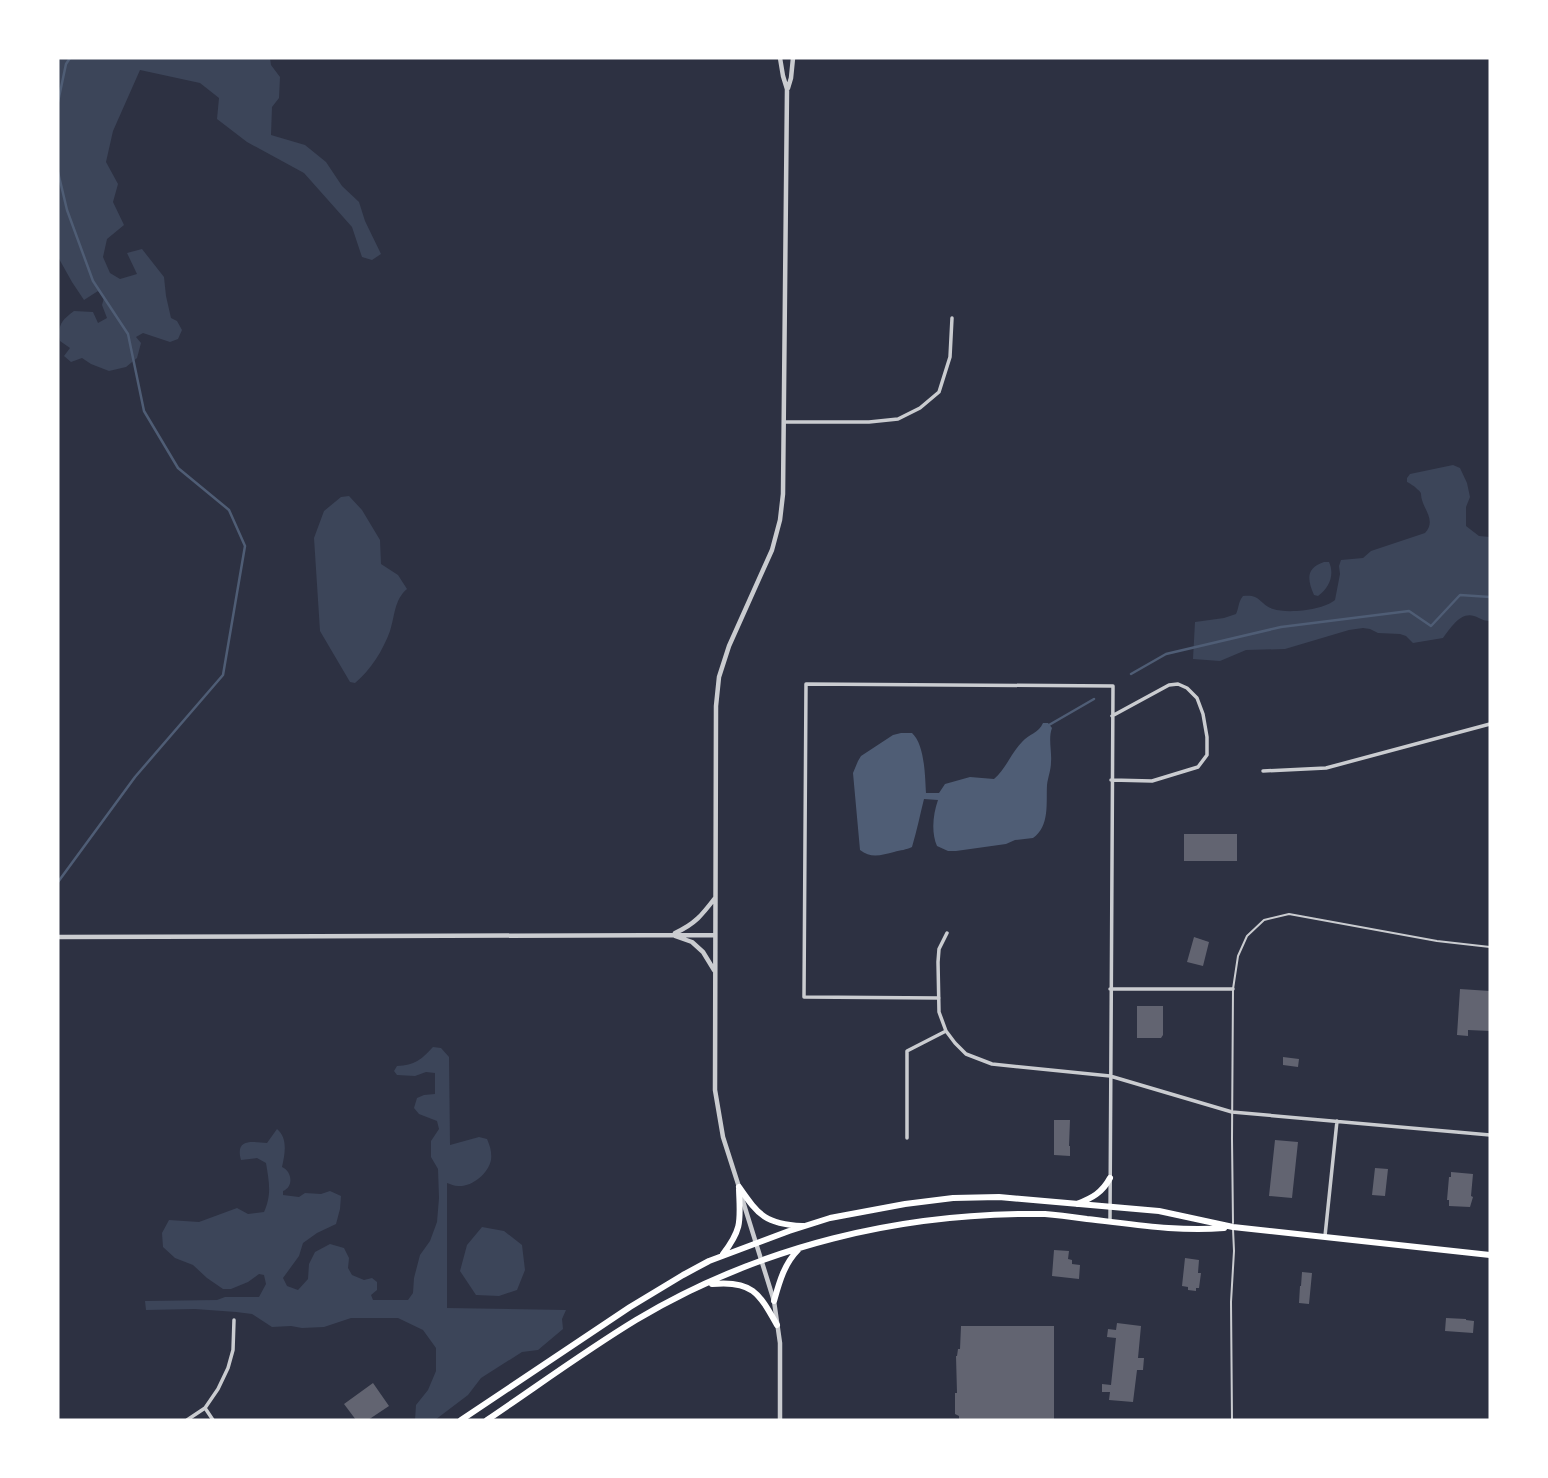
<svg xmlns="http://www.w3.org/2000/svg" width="1548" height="1478" viewBox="0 0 1548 1478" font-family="'Titillium Web',sans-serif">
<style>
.green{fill:#3c4559}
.water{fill:#4f5d75}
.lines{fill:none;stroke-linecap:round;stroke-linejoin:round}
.stream{stroke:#4f5d75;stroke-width:2.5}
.building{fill:#626471}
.service{stroke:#caccd0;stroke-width:2}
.minor{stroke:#caccd0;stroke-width:3.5}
.tertiary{stroke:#caccd0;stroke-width:4.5}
.primary{stroke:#fff;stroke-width:6}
</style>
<rect width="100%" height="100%" fill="#2d3142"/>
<path class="green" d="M58 58H270L271 65 280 77 279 98 272 107 271 135 305 145 326 162 342 186 359 202 365 221 381 254 372 260 362 257 352 227 304 173 247 142 217 119 219 98 200 83 140 70 113 131 106 162 118 184 113 202 124 225 107 239 103 257 110 273 120 279 137 274 127 253 142 249 164 277 166 296 171 318 177 321 182 330 178 339 170 342 143 333 136 337 141 343 137 358 126 367 109 371 91 364 82 358 71 362 64 356 70 348 60 341C58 324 61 321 74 311L93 312 98 323 107 318 102 305 104 298 98 291 84 300 72 282 58 257Z
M1453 465 1460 468 1467 483 1470 497 1466 507V526L1479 536 1490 537V621C1482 621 1481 618 1474 616 1460 612 1451 628 1443 638L1413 643 1406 636 1400 634 1378 633 1370 629 1363 628 1349 630 1285 649 1246 650 1220 661 1193 659 1195 622 1224 618 1236 614C1239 608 1238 602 1243 596 1261 594 1259 604 1273 609 1288 614 1323 610 1335 600L1340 574 1339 566 1341 560 1363 558 1371 551 1425 533C1436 521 1425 511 1422 500 1420 493 1423 494 1417 489 1417 488 1408 482 1407 482V478L1410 474Z
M349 496 362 510 380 540 381 564 398 575 407 589C394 600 395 616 390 631 383 650 371 670 355 683L350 682 320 631 314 538 324 511 341 497Z
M1324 562H1329C1335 575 1329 588 1318 596L1314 595C1307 579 1306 568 1324 562Z
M433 1047 441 1048 449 1057 450 1145 479 1137 487 1139C490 1146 492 1152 491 1160 488 1174 472 1187 458 1186 454 1186 451 1184 447 1183V1308L566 1310 562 1319 563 1329 538 1350 522 1352 481 1378 468 1395 435 1420H415L416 1405 428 1390 436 1371V1348L423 1330 398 1318H351L324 1327 302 1328 291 1326 272 1327 252 1314 236 1312 195 1309 146 1310 145 1301 217 1300 225 1297H259L266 1284 264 1275 259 1274 248 1282 231 1289H223L207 1278 193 1265 175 1258 163 1247 162 1233 169 1220 199 1222 237 1208 248 1214 264 1212C272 1194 269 1182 266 1163L257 1158 241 1160C235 1138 252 1142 267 1143L277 1129C288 1138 285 1154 282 1167 292 1171 294 1187 283 1191V1195L299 1197 305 1193 321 1194 330 1191 341 1196 340 1209 336 1224 317 1233 303 1243 299 1256 283 1278 287 1286 298 1290 308 1279 309 1264 315 1252 330 1244 344 1248 349 1258 348 1268 352 1275 364 1280 372 1278 377 1282V1290L371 1295 373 1300H408L413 1293 414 1278 420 1255 430 1241 437 1222 439 1198 438 1169 431 1157V1141L439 1129 437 1121 419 1114 414 1108 417 1098 424 1095 435 1094V1073L426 1072 415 1076 397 1075 394 1071 397 1066C415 1065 421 1060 433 1047Z
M482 1227 504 1231 522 1245 525 1270 517 1290 499 1296 476 1295 460 1271 467 1245Z"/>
<path class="water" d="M1043 723H1048L1052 728C1048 738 1052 752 1051 762 1051 770 1048 777 1047 785 1046 803 1050 826 1033 838L1015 840 1006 844 956 851H948L937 846C931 832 933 814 938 800L924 799C920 815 917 830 912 847 906 850 901 850 894 852 882 855 871 859 860 850L853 773 858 761 861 756 893 735 901 733H912C925 745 925 777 926 793H939L945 784 970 777 994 779C1006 769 1011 753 1022 742 1029 734 1039 733 1043 723Z"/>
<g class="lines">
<path class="stream" d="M58 102 66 64 70 58
M58 172 67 210 93 281 128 334 144 411 178 468 229 510 245 546 223 675 135 777 58 882
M1131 674 1166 654 1281 627 1409 611 1431 626 1460 595 1490 597
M1049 725 1094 699"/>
</g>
<path class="building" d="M1184 834H1237V861H1184Z
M1194 937 1209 942 1203 966 1187 962Z
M1460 989 1490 991V1031L1468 1030V1036L1457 1035Z
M1137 1006H1163V1035L1161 1038H1137Z
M1283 1057 1299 1059 1298 1067 1283 1065Z
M1054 1120H1070L1069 1146H1070V1156L1054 1155Z
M1275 1140 1298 1142 1292 1198 1269 1196Z
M1375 1168 1388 1169 1385 1196 1372 1195Z
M1451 1172 1473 1174 1471 1196 1473 1197 1470 1207 1449 1206V1200H1447L1449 1177H1451Z
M1054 1250 1069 1251 1068 1259 1072 1260V1264L1080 1265 1079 1279 1052 1276Z
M1185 1258 1199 1260 1198 1273H1201L1199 1288H1196V1291L1188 1290V1287L1182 1286Z
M1302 1272 1312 1273 1309 1304 1299 1303 1300 1286H1301Z
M1446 1318 1466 1319V1320L1474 1321 1473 1333 1445 1331Z
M1117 1323 1141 1326 1138 1358H1144L1143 1370H1137L1133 1402 1109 1400 1110 1392H1102V1384L1111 1385 1116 1338 1107 1337 1108 1329 1116 1330Z
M961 1326H1054V1420H959V1416L955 1414V1393H957L956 1356H957L958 1349H960Z
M373 1383 389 1406 368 1420H356L344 1404Z"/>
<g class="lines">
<path class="service" d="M1233 1223 1232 1139 1233 989 1238 956 1247 936 1264 920 1289 914 1437 941 1490 947
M1232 1420 1231 1302 1234 1251 1233 1229"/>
<path class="minor" d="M785 422H869L898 419 920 408 939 392 950 357 952 318
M1263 771 1326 768 1490 724
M1111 780 1152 781 1198 767 1207 755V737L1203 714 1197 698 1187 688 1178 684 1169 685 1112 716
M947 933 939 949 938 962 939 1012 946 1031 955 1043 966 1054 992 1064 1110 1076 1232 1112 1490 1135
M1110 989H1233
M939 998 804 997 806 684 1113 686 1110 1220
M907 1138V1051L946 1031
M1325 1236 1337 1121
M205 1408 213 1420
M187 1420 205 1408 218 1389 228 1368 233 1350 234 1320"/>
<path class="tertiary" d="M788 88 791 78 793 58
M675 933C695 924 702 915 715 898
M675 936 692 942 703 952 714 970
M58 937 715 935
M739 1187 723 1137 715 1090 716 706 719 677 729 646 772 550 780 520 783 494 787 89 783 76 780 58
M741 1195 774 1301 780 1343V1420"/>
<path class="primary" d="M739 1187C759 1216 766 1224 802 1226
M1077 1204C1092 1198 1102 1193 1110 1178
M723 1254C743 1228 740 1220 739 1189
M712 1284C752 1280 759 1293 777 1325
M774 1301C779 1283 784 1264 798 1250
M461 1420 630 1307 683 1275 709 1261 789 1231 830 1218 905 1204 953 1198 999 1197 1159 1211 1233 1227 1490 1255
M487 1420C536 1387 585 1351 636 1320 760 1246 901 1212 1045 1214 1059 1215 1073 1217 1087 1219 1132 1224 1178 1232 1224 1228"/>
</g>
<rect width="1548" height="1478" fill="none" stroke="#ffffff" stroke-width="119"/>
</svg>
